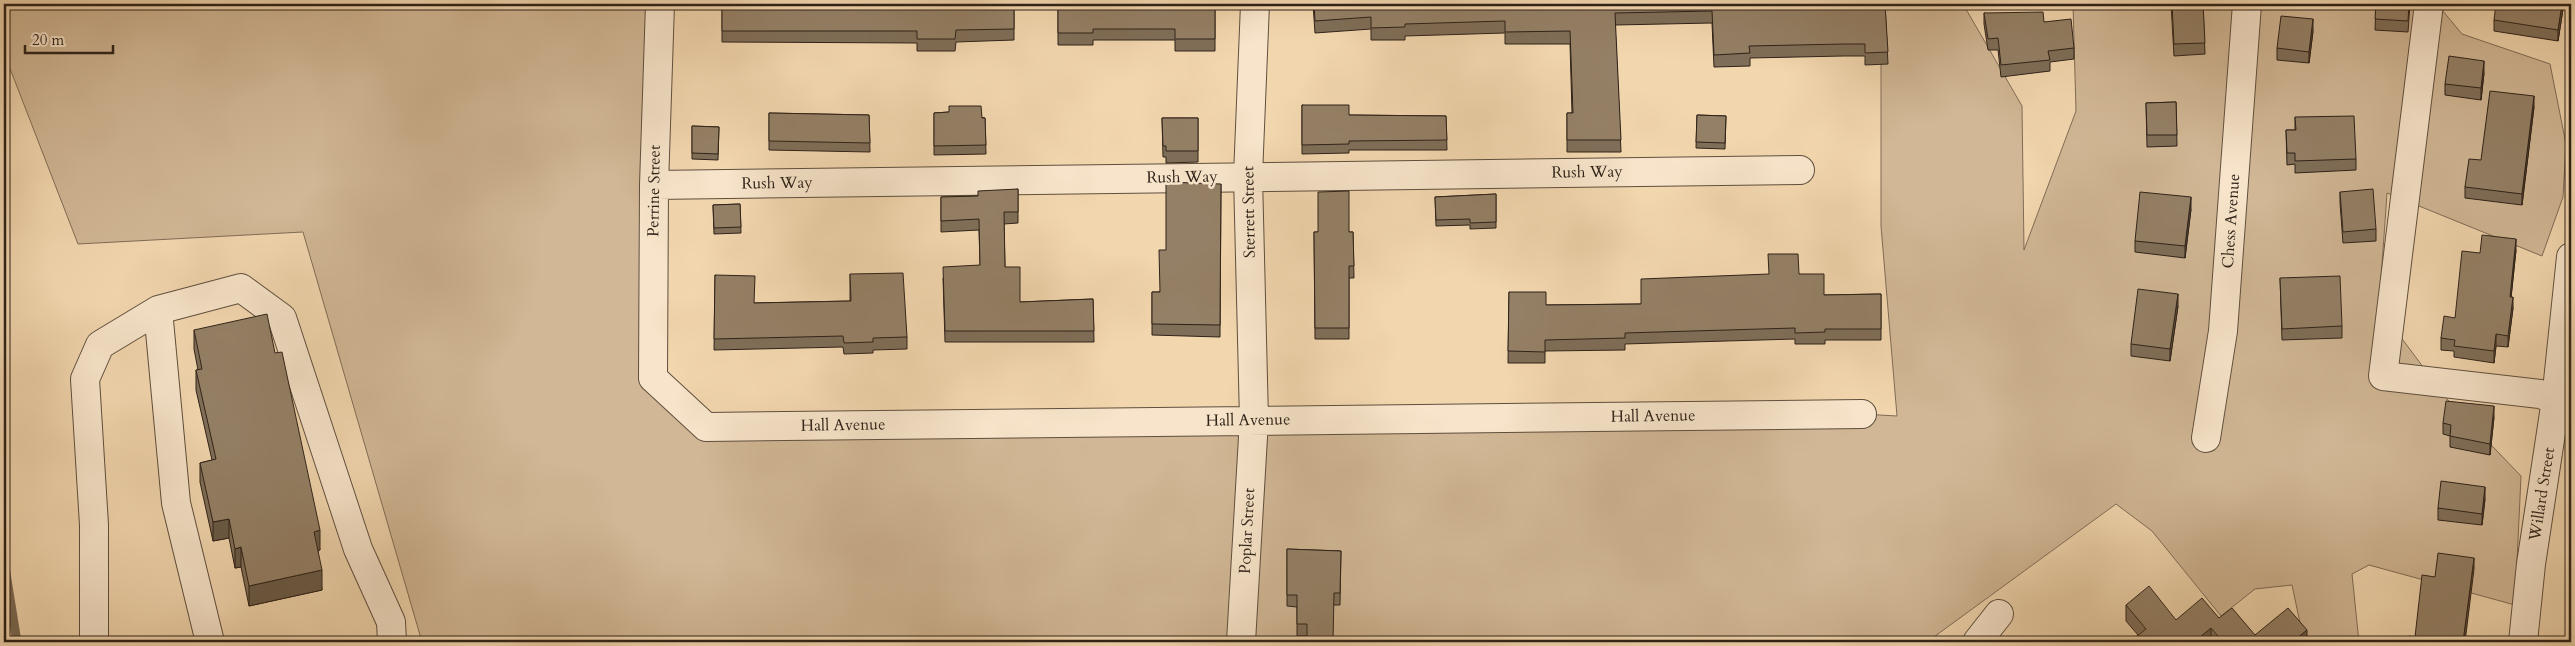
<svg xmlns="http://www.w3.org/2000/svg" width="2575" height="646" viewBox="0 0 2575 646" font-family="Cardo,serif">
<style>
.green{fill:#d1b795;stroke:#806c57}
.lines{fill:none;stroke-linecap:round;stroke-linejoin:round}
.stream{stroke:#7b6954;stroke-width:9}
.minor-casing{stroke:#5f4f3e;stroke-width:30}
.minor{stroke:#f7e4ca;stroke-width:28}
.wall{fill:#7f6e58;stroke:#2e2219}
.shaded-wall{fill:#685a47;stroke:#2e2219}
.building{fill:#948066;stroke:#2e2219}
.labels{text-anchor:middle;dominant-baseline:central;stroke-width:5;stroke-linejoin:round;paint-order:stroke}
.street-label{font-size:16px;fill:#2e2219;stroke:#f7e4ca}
</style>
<rect width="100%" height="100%" fill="#f2d6ae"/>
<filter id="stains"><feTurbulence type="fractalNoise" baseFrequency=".004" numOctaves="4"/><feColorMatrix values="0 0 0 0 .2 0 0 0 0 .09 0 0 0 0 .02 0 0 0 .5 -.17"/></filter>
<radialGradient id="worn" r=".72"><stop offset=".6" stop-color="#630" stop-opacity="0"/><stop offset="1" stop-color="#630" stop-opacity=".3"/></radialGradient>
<path class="green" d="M4 4H664L666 393 723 426 1862 414 1897 416 1881 226V4H1963L2022 106 2024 250 2076 111 2073 4H2437L2462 34 2550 64 2566 144 2563 197 2542 256 2387 193 2379 308 2447 399 2521 476 2515 605 2369 565 2352 574 2359 642H2304L2292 585 2255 589 2221 616 2152 531 2116 504 1927 642H422L303 232 78 244 4 53Z"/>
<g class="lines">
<path class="stream" d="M4 561 17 642"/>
<g class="minor-casing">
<path id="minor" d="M660 4 654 185 653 378 706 427 1862 414
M2429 4 2383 376 2540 394 2556 400 2571 391
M654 185 1800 170
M2206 438 2223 331 2247 4
M94 642V525L85 379 100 345 158 310
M210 642 176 503 158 310 241 288 282 318 358 549 391 622 392 642
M1241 642 1254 420 1248 176 1255 4
M1977 642 1999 614
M2523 642 2531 564 2556 400 2571 257"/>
</g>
<use href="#minor" class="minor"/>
</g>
<path class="wall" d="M722 4H1014V40L956 42 955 51H917V43L722 42Z
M1058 4H1215V51H1175V40H1093V45H1058Z
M1313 4H1885L1888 64 1865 65V56H1844L1750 58V66L1714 67 1712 23 1615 25 1621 152H1567V113H1572L1570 44H1505V33L1405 36V40H1371V29L1315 33Z
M2171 4H2203L2205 54 2174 56Z
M2376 4H2410L2408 32 2375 30Z
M2563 4V9L2558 41 2494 31V20Z
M1984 13 2044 22 2074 48V59L2050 62V71L2001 77 1998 50H1988L1984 24Z
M2313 31 2309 63 2277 60V48Z
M2484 73 2481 100 2445 95V84Z
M2176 102 2177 146 2147 147 2146 103Z
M1302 105 1349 115 1446 116 1447 150H1349V153L1302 154Z
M2534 107 2522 205 2465 198V187L2481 160Z
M949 112 985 118 986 154 934 155V113Z
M769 113 869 115 870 152 769 150Z
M1697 115 1726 116 1725 149 1696 148Z
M2295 117 2356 159V170L2295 173V164L2287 165 2286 130H2295Z
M1162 118H1198V162L1166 163V157H1163Z
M692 126 719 127 718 160 692 159Z
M1221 184 1220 337 1152 335V292H1160L1166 250Z
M1018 189V223L1004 224 1005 267 1020 302 1093 299 1094 342H945L943 278 980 265 979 230 941 232V197L978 196Z
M2340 192 2376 229V241L2343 243 2340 203Z
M1496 194V228L1470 229V225L1436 226 1435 197Z
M740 204 741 233 714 234 713 205Z
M2191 209 2185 258 2135 252V241Z
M1314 232H1353L1354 278H1349V339H1315Z
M2516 250 2511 297 2513 308 2508 347 2496 346 2494 363 2454 357V351L2441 350V338L2455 318 2480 253Z
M850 274 907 337V349L873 350V353L844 354 843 347 714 350 715 275 755 303 850 301Z
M1799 274 1824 295 1881 294V340H1825V344H1795V339L1625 344V350L1545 351V363H1508L1509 292 1546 305 1641 304Z
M2280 278 2342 326V338L2282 340Z
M2178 306 2170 361 2131 356V344Z
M194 330 275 353 320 550H318L322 590 249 606 241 567 235 568 229 538 213 541 200 482V463L212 460 196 390V370H198L194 349Z
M2494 417 2490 455 2450 447V436L2443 434V423Z
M2485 499 2482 525 2438 520V508Z
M1287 549 1341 551 1340 605H1334L1307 636H1297V607L1287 606Z
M2126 605 2176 620 2219 618 2255 635 2307 642H2130L2138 635 2126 621Z"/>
<path class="shaded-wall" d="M2562 4H2563V9L2558 41V30Z
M2313 19V31L2309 63V52Z
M2484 61V73L2481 100V88Z
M2534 96V107L2522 205V194Z
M2191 197V209L2185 258V246Z
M2516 239V250L2510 308V297Z
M2178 294V306L2170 361V349Z
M2513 297V308L2508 347V336Z
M2496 334V346L2494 363V351Z
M2494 406V417L2490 455V444Z
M2485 487V499L2482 525V514Z
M229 519V538L213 541V522Z
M320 530V550L314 551V532Z
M241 547V567L235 568V549Z
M2474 558V569L2465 642H2463Z
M322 570V590L249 606V586Z
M2211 628V642H2194Z
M2307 630V642H2292Z"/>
<path class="building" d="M722 4H1014V29L956 30 955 39H917V31H722Z
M1058 4H1215V39H1175V29H1093V33H1058Z
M1314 4H1885L1888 52 1865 53V44H1844L1749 46 1750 53 1714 55 1712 11 1615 13 1621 140H1567V113H1573L1570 31 1505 32V21L1405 24V27L1371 28V17L1315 21Z
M2172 4H2203L2205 43 2174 44Z
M2376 4H2409L2408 21 2375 19Z
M2496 4H2562L2558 30 2494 20Z
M2043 12 2044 22 2071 19 2074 48 2048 51 2050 60 2001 65 1998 38 1988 39 1984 13Z
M2281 16 2313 19 2309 52 2277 48Z
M2449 56 2484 61 2481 88 2445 84Z
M2490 91 2534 96 2522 194 2465 187 2469 159 2481 160Z
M2176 102 2177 135H2147L2146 103Z
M1302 105H1349V115L1446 116 1447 140 1349 141V144L1302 145Z
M949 106H981L982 118H985L986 145 934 146V113L949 112Z
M769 113 869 115 870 143 769 141Z
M1697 115 1726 116 1725 143 1696 142Z
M2354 116 2356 159 2295 161V153H2287L2286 130H2296L2295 117Z
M1162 118H1198V151H1166V146H1163Z
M692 126 719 127 718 154 692 153Z
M1166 182 1221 184 1220 325 1152 324V292H1160L1159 250H1166Z
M1018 189V212H1004L1005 267H1020V302L1093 299 1094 331H945L943 267 980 265 979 219 941 221V197L978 196V191Z
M2373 189 2376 229 2343 232 2340 192Z
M1349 191V232H1353L1354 266H1349V328H1315L1314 232H1318V192Z
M2140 192 2191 197 2185 246 2135 241Z
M1496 194V222L1470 223V219L1436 220 1435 197Z
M740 204 741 227 714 228 713 205Z
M2482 235 2516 239 2510 297H2513L2508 336 2496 334 2494 351 2454 346 2455 340 2441 338 2444 316 2455 318 2462 251 2480 253Z
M1768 254H1798L1799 274H1824V295L1881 294V329H1825V332L1795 333V328L1625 333V338L1545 340V352L1508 351 1509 292H1546V305L1641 304V279L1769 274Z
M903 273 907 337 873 338V342L844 343 843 336 714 339 715 275 755 276 754 303 851 301 850 274Z
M2340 276 2342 326 2282 329 2280 278Z
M2138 289 2178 294 2170 349 2131 344Z
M267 314 275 353 282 352 320 530 314 532 322 570 249 586 241 547 235 549 229 519 213 522 200 463 216 459 196 370 202 369 194 330Z
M2446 401 2494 406 2490 444 2450 436 2451 425 2443 423Z
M2441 481 2485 487 2482 514 2438 508Z
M1287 549 1341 551 1340 593H1334L1333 642H1307V624H1297V595H1287Z
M2438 553 2474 558 2463 642H2408L2409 636 2415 637 2422 575 2435 577Z
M2149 586 2176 620 2202 598 2219 618 2232 608 2255 635 2288 608 2307 630 2292 642H2223L2211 628 2194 642H2130L2146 629 2126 605Z"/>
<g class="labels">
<g class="street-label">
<text transform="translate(1587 172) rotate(-1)">Rush Way</text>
<text transform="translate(1182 177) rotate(-1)">Rush Way</text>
<text transform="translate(777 183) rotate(-1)">Rush Way</text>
<text transform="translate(654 191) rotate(-89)">Perrine Street</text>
<text transform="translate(1249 212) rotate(-91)">Sterrett Street</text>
<text transform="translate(2231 221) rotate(-86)">Chess Avenue</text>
<text transform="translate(1653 416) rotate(-1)">Hall Avenue</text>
<text transform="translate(1248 420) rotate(-1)">Hall Avenue</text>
<text transform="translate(843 425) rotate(-1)">Hall Avenue</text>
<text transform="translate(2542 494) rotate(-81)">Willard Street</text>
<text transform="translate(1247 531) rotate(-87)">Poplar Street</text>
</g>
</g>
<rect width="2575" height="646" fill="none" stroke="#f2d6ae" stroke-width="20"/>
<rect x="5" y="5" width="2565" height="636" fill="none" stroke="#2e2219" stroke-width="2.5"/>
<rect x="10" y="10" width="2555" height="626" fill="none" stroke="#2e2219"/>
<path d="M25 45v8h88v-8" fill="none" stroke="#2e2219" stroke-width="2.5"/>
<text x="32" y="45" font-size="15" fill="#2e2219" stroke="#f7e4ca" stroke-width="4" paint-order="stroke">20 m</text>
<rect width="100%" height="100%" filter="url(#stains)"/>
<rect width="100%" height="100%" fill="url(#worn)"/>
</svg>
